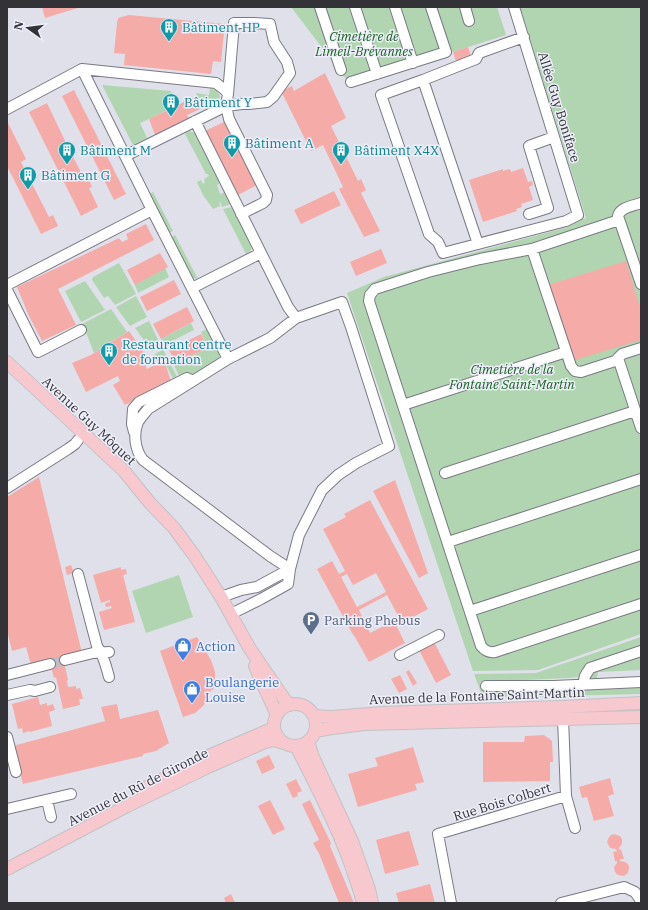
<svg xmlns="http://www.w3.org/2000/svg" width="648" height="910" viewBox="0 0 648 910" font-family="'IBM Plex Serif',serif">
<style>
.green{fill:#b0d5b0}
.building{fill:#f5aba8;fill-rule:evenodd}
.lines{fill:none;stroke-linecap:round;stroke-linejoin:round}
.minor-tunnel{stroke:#bdbdc7;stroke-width:10;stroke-dasharray:10 5;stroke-linecap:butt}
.minor-casing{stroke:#7a7a84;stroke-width:12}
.major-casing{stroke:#c2c2c3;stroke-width:14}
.minor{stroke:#fff;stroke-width:10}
.major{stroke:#f8c8cf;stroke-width:12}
.labels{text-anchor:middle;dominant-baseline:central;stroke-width:3;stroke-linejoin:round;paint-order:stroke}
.culture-label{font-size:13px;fill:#0d838f;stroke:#edeef9;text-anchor:start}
.park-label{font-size:13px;font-style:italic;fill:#1a6123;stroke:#edeef9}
.street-label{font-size:13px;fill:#333337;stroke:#edeef9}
.service-label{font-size:13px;fill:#4e5e75;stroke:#edeef9;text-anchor:start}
.shop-label{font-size:13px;fill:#366cbe;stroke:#edeef9;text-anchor:start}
</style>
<rect width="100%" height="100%" fill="#e0e0eb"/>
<path class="green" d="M291 7H497L506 35 350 85 349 83Z
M520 7H641V634L538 670 473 671 347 293 384 277 568 227V224L586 218Z
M102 85 171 91 177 105 149 119 140 123 147 138 133 145Z
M210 88 216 90 220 96 217 104 210 108 207 102 201 105 196 93 209 95Z
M189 131 195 133 220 183 217 185 220 194 225 192 231 204 222 207 220 202H219L220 206 213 209 203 195 197 182 201 180 203 184 205 182 204 179 209 176 208 174H206L185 134Z
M153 192 173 231 169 233 150 194Z
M233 207 252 246 251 250 246 254 223 209Z
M175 235 198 279 193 278 190 275 171 237Z
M119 263 136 294 115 305 108 296 104 298 92 280 93 277Z
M165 268 169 277 138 293 135 285Z
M85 281 105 310 81 322 65 291Z
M136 296 147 317 130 326 116 307Z
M111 309 127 332 94 353 87 335 82 324Z
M149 321 161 346 152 351 135 328Z
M191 323 194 330 164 345 161 339Z
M208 328C212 337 225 355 216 363 211 367 203 371 197 375L191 374 180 378 174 365 208 348 201 332Z
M163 349 178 379 174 381 164 361 158 363 154 355Z
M179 575 193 617 146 633 132 591Z
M641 637V646L589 664 584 668 579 677 568 678 480 682 483 691 641 686V694L483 698 474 674 536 673Z
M641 655V670L598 672 597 678H589L592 672Z"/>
<path class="building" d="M42 7H81L45 18Z
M129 15 225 24 221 62 213 61 211 74 124 65 125 54 114 53 117 23 118 18Z
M468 47 471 56 456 61 453 52Z
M325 73 346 118 331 126 358 181 361 179 366 190 361 193 380 231 364 237 339 189 343 187 323 145 311 151 281 91 292 86 294 91Z
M74 90 126 194 114 200 62 96Z
M194 97 200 109 187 115 189 118 155 135 149 119Z
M47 103 66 143 70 141 73 147 69 149 86 182 89 180 92 187 89 188 98 207 81 216 29 112Z
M7 121 26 159 21 162 49 217 53 215 58 226 41 234 7 166Z
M226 121 259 184 238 195 205 131Z
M523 168 528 182 532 181 533 185 529 187 533 200 521 204 522 207 516 209 517 211 483 222 469 180 503 169V171L510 169 511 172Z
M334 191 341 205 301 224 294 210Z
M146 224 154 240 58 289 76 325 42 341 29 316 17 287 119 238 122 242 128 239 126 234Z
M381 249 387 263 356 276 350 262Z
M160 253 168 267 135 285 127 270Z
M626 261 641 311V340L572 361 548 285Z
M174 280 181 294 147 311 140 297Z
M187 307 194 321 161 339 153 324Z
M129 331 149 360 144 362 147 369 164 360 171 381 125 405 113 385 120 381 118 376 86 392 72 363 91 355Z
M201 334 208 348 176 363 169 350Z
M39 477 82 653 63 658 68 680H67L68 687 76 686V689L80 688 83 699H79L80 705 63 709 56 677 54 678 50 661 31 665 26 647 12 651 7 630V497Z
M395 480 428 573 419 578 373 491Z
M370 500 428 609 402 623 387 595 359 610 370 633 394 621 405 643 369 662 355 637 352 633 317 569 332 561 339 574 345 571 323 529 346 517 344 514ZM376 573 386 592 357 607 341 577 347 574 353 585Z
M71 565 74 573 67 575 65 567Z
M121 567V570L126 569 127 574 123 575 135 622 104 630 99 612 112 608 111 606 106 607 105 605 106 603 110 602V600L101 603 93 575Z
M197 637 211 660 215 672V681L213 690H211L207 701 203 706 195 713 183 717 160 651Z
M434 642 451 675 436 683 419 650Z
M409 670 417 683 413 686 406 672Z
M400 675 407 689 399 693 391 679Z
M38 697 40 705 47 703V706L53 704 55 710 49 712 52 726 30 732 29 731 23 733 22 728 18 729 12 704Z
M117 704 120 719 158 710 169 743 156 751 143 754V756L23 784 13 746 105 721 101 707Z
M544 735 552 741 553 762H550V781L483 782V742H524L525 736Z
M413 747 424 782 415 784 417 790 358 807 348 774 378 766 375 758Z
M269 755 275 768 262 774 256 761Z
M610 778 614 794 608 796 614 816 594 821 587 797 582 798 579 787Z
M296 779 302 791 297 793 298 796 293 798 286 784Z
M270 800 285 829 273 835 258 806Z
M310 800 331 843 330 846 354 903H339L318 851V852L313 843 319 840 302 804Z
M409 831 419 865 385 874 376 840Z
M614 834 620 836 622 839V844L619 848V850L621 849 624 859H620V861L625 862 628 864 629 867 628 873 624 876 618 875 615 872 614 867 617 863V861H615L613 852 617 851 616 849 610 848 607 842 609 837 611 835Z
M430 884 435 903H399L396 893Z
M231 894 235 903H226L224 898Z"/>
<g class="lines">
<path class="minor-tunnel" d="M50 664 65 660"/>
<g class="minor-casing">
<path id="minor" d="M320 7 341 70
M355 7 377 74
M395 7 413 63
M465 7 469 21
M514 7 578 215 566 221 443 253 438 242 429 234 381 95 423 80 476 59 479 53 524 37
M82 69 216 83 225 90 228 94 226 106 229 119 267 195 266 200 263 203 241 214
M423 80 478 244
M351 82 446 52 431 7
M7 109 82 69 152 210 228 359
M195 121 288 307 296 318
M125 156 226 106 242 104H249L267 102 273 97 290 73 287 62 274 42 270 24 253 23H234L228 94
M641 203C633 206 620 207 618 216L641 284
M529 214 548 208 529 146 554 137
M619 220 532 249 480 259 428 272 375 289 370 295 369 301 481 646C485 651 489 653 495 652L641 604
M532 249 571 366 575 371 581 372 618 360
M7 285 152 210
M192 288 261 253
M7 290 38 352 46 348 81 330
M641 348 622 354 618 358 641 428
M403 405 566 352
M134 432 132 424 133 409 139 402 187 378 191 380
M445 473 635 411
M7 488 68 449 75 444 78 440
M448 542 641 479
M78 574 97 646C104 656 106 666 109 677
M221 597 241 590 257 587 290 569
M470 611 641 555
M231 614 261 599 288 584 290 569 299 535 322 490 338 475 356 463 389 446 351 327 342 302 296 318 270 338 228 359 148 409C145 413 141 417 138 422 133 434 135 450 143 460L270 556 290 569
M400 655 439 635
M65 660 93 653 109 652
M7 675 50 664
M583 684 585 676 590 668 641 651
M486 686H554L641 682
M7 695 30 690 35 691 50 687
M7 737 16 772
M566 796 575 828
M47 800 51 817
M7 809 71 794
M451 903 438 834 566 796 563 718
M561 903 624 887 635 892 641 901"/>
</g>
<g class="major-casing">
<path id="major" d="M7 362 124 471 150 503 174 528 194 555 221 597 250 649 285 700 290 705
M255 666 259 676 277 715
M274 725a21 21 0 1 1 42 0a21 21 0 1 1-42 0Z
M314 716 331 717 382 713 562 707 641 703
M315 731 332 728 365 724 641 717
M308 742 313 757 352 841 369 889 372 903
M296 746C316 785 336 824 351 865 355 878 360 890 363 903
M143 789 206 757 274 728
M7 869 127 806 210 766 265 742 274 740 284 743"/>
</g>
<use href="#minor" class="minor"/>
<use href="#major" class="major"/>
</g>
<defs>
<g id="building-pin" transform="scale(0.9)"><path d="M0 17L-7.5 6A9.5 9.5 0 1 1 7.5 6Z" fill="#0f9aa8" stroke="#edeef9"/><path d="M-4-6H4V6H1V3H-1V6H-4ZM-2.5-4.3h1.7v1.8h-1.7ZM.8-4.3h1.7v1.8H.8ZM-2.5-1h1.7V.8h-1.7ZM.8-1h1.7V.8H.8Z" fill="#fff"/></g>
<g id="parking-pin" transform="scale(0.9)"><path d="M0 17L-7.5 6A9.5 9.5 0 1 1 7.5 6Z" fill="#5c6f8a" stroke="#edeef9"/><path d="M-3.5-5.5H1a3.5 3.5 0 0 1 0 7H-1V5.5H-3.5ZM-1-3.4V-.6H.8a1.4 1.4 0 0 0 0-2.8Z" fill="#fff"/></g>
<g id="shop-pin" transform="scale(0.9)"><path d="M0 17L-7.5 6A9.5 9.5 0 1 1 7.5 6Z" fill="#3f7fe0" stroke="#edeef9"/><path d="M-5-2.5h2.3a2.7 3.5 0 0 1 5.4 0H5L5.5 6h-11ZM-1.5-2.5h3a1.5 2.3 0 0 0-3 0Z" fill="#fff"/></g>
</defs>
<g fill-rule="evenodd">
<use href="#building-pin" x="169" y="27"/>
<use href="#building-pin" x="171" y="102"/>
<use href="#building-pin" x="232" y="143"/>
<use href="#building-pin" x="67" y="150"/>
<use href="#building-pin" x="341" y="150"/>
<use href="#building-pin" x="28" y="175"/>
<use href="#building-pin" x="109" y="351"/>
<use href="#parking-pin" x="311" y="620"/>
<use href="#shop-pin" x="183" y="646"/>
<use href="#shop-pin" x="192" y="689"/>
</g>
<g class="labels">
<g class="culture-label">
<text x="182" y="27">Bâtiment HP</text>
<text x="184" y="102">Bâtiment Y</text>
<text x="245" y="143">Bâtiment A</text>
<text x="80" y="150">Bâtiment M</text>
<text x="354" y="150">Bâtiment X4X</text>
<text x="41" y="175">Bâtiment G</text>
<text x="122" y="344">Restaurant centre<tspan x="122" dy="15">de formation</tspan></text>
</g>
<g class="park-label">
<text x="364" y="36">Cimetière de<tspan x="364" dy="15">Limeil-Brévannes</tspan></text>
<text x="512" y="369">Cimetière de la<tspan x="512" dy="15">Fontaine Saint-Martin</tspan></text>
</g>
<g class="street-label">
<text transform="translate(559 107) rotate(73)">Allée Guy Boniface</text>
<text transform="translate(89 421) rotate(43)">Avenue Guy Môquet</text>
<text transform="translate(477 696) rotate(-2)">Avenue de la Fontaine Saint-Martin</text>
<text transform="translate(138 787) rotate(-27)">Avenue du Rû de Gironde</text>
<text transform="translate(502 802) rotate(-17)">Rue Bois Colbert</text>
</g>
<g class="service-label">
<text x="324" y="620">Parking Phebus</text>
</g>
<g class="shop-label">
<text x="196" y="646">Action</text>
<text x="205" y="682">Boulangerie<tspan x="205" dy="15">Louise</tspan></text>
</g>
</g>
<rect width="648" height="910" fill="none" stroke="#333337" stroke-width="16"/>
<g transform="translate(28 28) rotate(284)" stroke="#edeef9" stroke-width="3" paint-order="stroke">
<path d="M0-3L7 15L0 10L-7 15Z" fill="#333337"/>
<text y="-6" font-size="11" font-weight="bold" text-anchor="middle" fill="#333337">N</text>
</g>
</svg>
